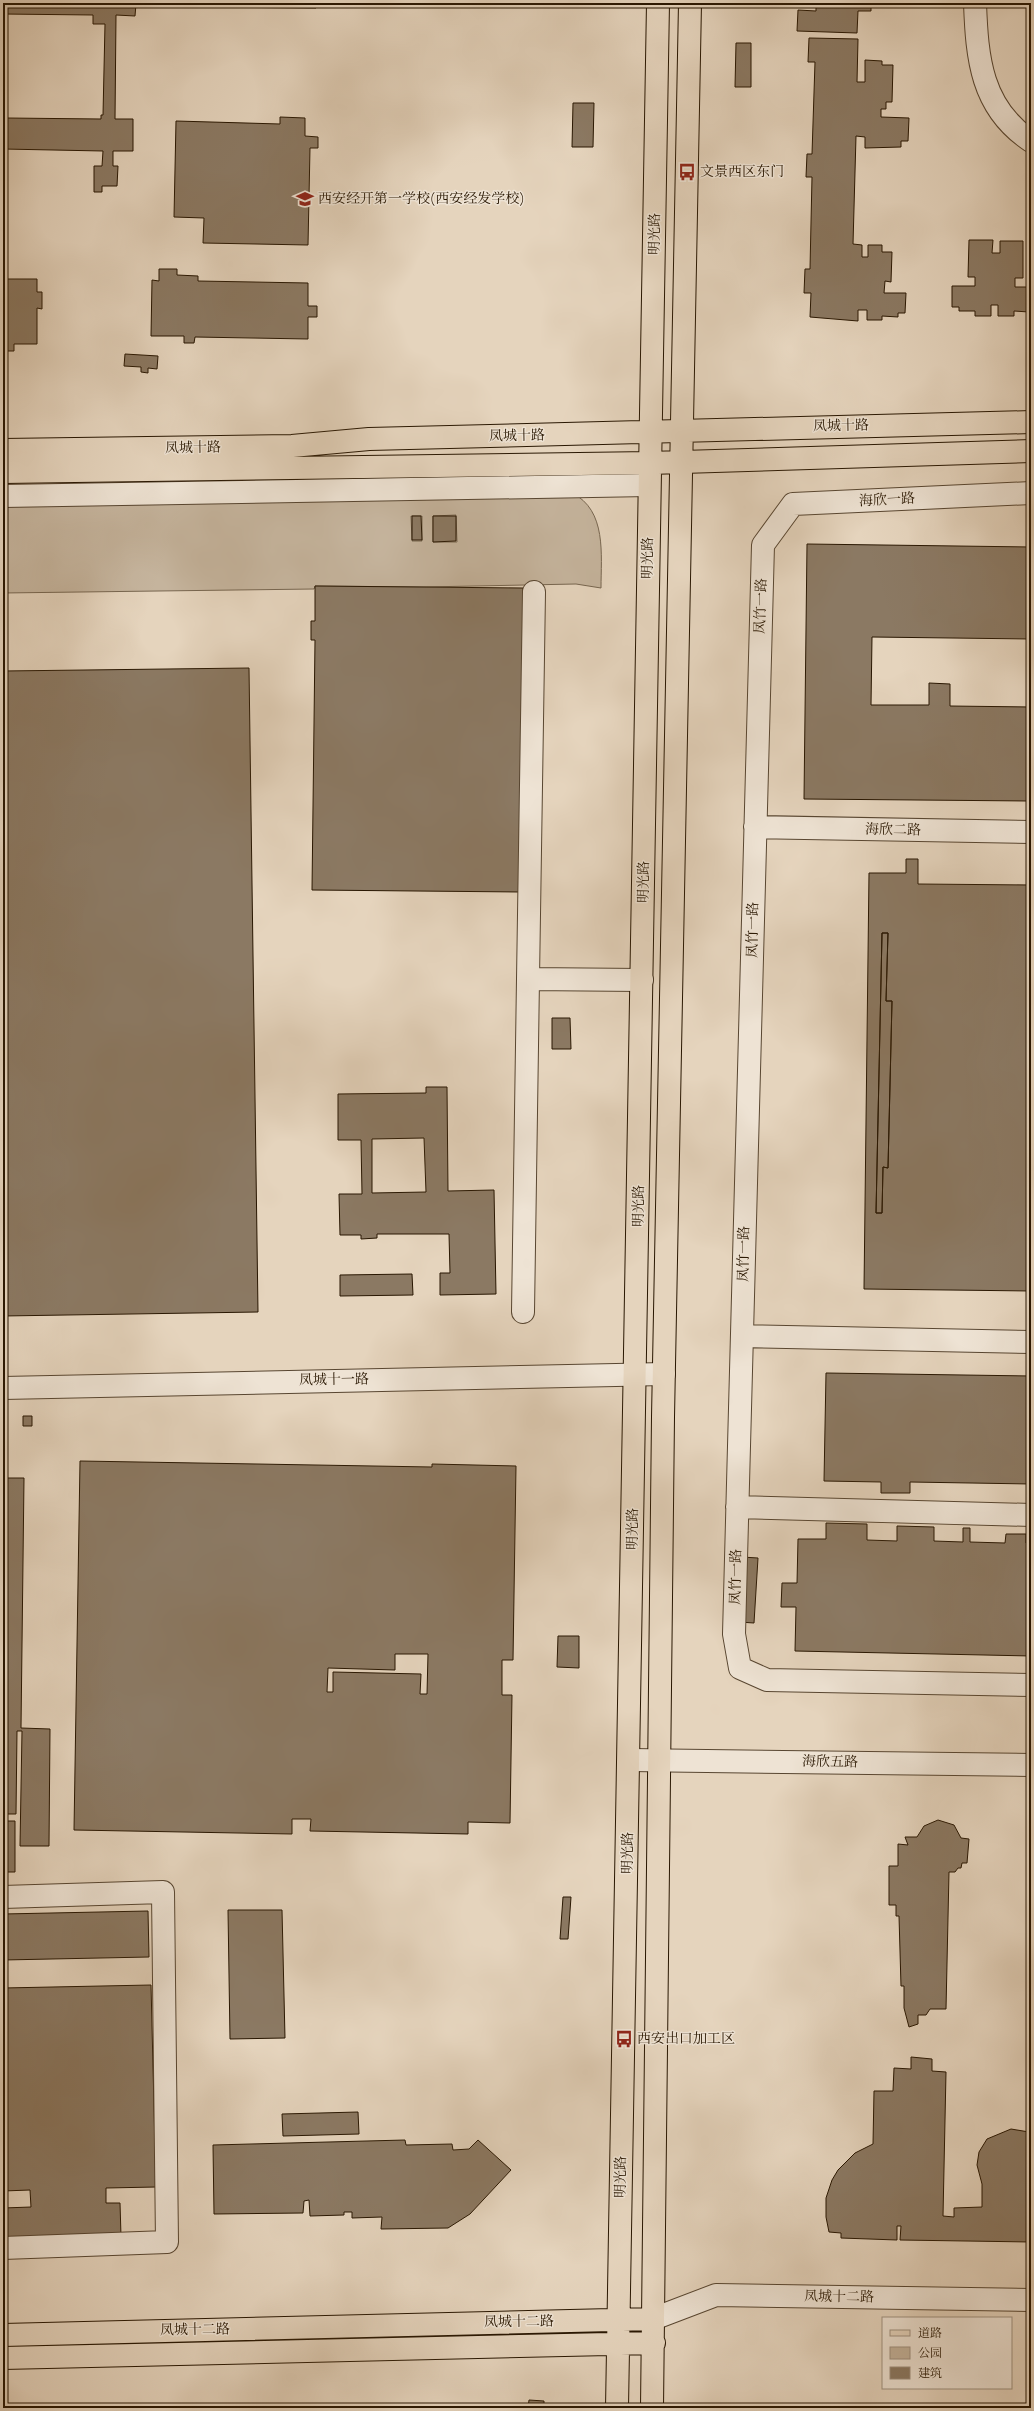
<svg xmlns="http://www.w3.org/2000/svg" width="1034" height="2411" viewBox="0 0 1034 2411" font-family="'Old Standard TT','Noto Serif SC',serif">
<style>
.green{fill:#c5b49d;stroke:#776650;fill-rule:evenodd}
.building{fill:#8b7963;stroke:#291702;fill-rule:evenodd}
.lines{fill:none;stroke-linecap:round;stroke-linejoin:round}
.minor-casing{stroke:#584631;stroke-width:24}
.major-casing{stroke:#291702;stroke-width:24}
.minor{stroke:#eee3d4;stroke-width:22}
.major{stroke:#e5d4bd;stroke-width:22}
.labels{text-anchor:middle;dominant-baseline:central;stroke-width:3;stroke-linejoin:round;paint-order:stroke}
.poi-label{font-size:14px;fill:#291702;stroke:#eee3d4;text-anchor:start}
.street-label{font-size:14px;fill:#291702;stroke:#eee3d4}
</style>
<rect width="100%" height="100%" fill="#e5d4bd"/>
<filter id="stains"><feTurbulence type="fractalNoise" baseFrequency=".005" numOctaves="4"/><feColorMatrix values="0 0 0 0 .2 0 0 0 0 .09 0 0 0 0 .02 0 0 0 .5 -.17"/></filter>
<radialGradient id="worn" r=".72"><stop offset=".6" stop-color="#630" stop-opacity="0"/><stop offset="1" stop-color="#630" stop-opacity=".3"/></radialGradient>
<path class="green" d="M572 493C607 510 601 555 601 588L576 584 424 587 315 586 314 589 3 593V500ZM456 515 457 542H433V516ZM411 516H422V541H412Z"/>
<path class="building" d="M3 3H143L136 4 135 16 116 15 115 119H133V151H113V166H118L117 186H102V192H94V166H102L103 151 3 149V96H7V118L101 119V115H103L105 24H93V15L3 14Z
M191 3H328H316V8L191 7Z
M816 3H871V11H858L857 33 797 31 798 10 816 11Z
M809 38 858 39 857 82H865V60L882 61V65H893L892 102H886V109H881V117L909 118 908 141H901V147L865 148V137L856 136 853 244 862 245V257H868V245H882V252H892L891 282 885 281 884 293H906L905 313H898V317L882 316V320H867V310H858V321L810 317 811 293H804L805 269H810L812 177H806L807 154H812L815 62H808Z
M736 43H751V87H735Z
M573 103H594L593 147H572Z
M280 117 305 118V136L318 137V148H310L308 245 203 243 204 218 174 217 176 121 280 124Z
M969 240H993L992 253H1000V241H1023V278H1015V287H1031L1029 312 1014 311V316H998V305H991V316H975V311H959V307H952V286H975V277H968Z
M159 269H177V275L198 276V281L308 283V306H317V317H308V339L195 337 194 343H184V336H151L152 280 159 281Z
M3 279H37V292H42V309L37 308V344H14V351H3Z
M125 354 158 356 157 369 148 368V373L141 372V367L124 366Z
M412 516H421L422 540H412Z
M433 516H456V541L433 542Z
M807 544 1031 547V639L872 637 871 705H929V683L950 684V706L1031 707V825L1028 824V801L804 799Z
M315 586 523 588 520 892 312 890 315 640H311V621H315Z
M249 668 258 1312 3 1316V671Z
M906 859H918V884L1031 885V1291L864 1289 869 873H906ZM882 933H888L886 1001H892L888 1168 883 1167 882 1213H876Z
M882 933H888L886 1001H892L888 1168 883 1167 882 1213H876Z
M552 1018H570L571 1049H552Z
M426 1087H447L448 1191 494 1190 496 1294 440 1295V1273H450L449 1234H377V1238L361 1239V1235H340L339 1194H362L361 1140H338V1094L426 1093ZM424 1138 426 1192 372 1193V1139Z
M412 1274 413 1295 340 1296V1275Z
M826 1373 1031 1376V1484L910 1482V1493H881V1482L824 1481Z
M23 1416H32V1426H23Z
M80 1461 432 1467V1464L516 1466 513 1660H502V1695H512L510 1823 468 1822V1834L310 1831 311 1819H292V1834L74 1830ZM395 1654H428L427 1694H420L421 1674 333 1672V1692H327L328 1668 395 1670Z
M3 1478H24L21 1728 50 1729 49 1846H20L22 1731H17L16 1814H3Z
M826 1523 867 1524V1540L897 1541V1526L934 1527V1541L963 1542V1528H970V1542L1005 1543 1006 1534H1026V1543H1031V1656L795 1651 796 1607H781L782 1583H797L798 1539H826Z
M742 1557 758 1558 754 1623 739 1622Z
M558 1636H579V1668L557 1667Z
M938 1820 954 1825 961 1838 969 1839 967 1863H962L961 1868H958L955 1872H949L946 2009H930L926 2015H918V2024L909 2027 904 2008V1986H901L899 1916H896V1905H889V1866H898V1844L908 1845 905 1837H917L924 1826Z
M3 1821H15V1872H3Z
M563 1897H571L568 1939H560Z
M228 1910H282L285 2038 230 2039Z
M148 1911 149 1957 3 1960V1914Z
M151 1985 156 2187 106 2188V2203H120L121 2236 3 2239V2208L31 2207 30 2190 3 2191V1988Z
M911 2057 932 2059V2071L946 2072 943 2216 954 2217V2208L982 2207V2184L977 2165 979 2152 987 2139 1011 2129 1029 2132 1031 2133V2242L900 2240 901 2226H897V2240L841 2238V2233L829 2232 826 2217V2198L832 2180 838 2170 855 2153 873 2144 874 2091H893L894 2068 911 2069Z
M358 2112 359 2134 283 2136 282 2114Z
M405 2140 406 2145 452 2144 453 2150 469 2149 478 2140 511 2170 470 2214 448 2228 381 2229 382 2217 352 2218V2212H344V2215L310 2216 309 2200 304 2201 303 2213 214 2214 213 2145Z
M529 2400 544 2401V2408H528Z"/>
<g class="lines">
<g class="minor-casing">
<path id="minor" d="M975 3C977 58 981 108 1031 141
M1031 493 793 504 763 545 734 1634 740 1668 767 1680 1031 1685
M3 496 649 485
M534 592 528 979 642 980
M755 827 1031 832
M523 1312 528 979
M742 1336 1031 1342
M3 1388 664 1374
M737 1507 1031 1515
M630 1760 1031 1765
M3 1897 163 1892 167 2242 3 2248
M653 2319 716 2295 1031 2300"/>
</g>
<g class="major-casing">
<path id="major" d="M3 450 292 446 369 439 1031 422
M3 472 650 463 1031 451
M3 2335 653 2319
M3 2358 654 2343
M617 2408 658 3
M652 2408 663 1417 690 3"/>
</g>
<use href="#minor" class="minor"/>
<use href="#major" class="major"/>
</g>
<defs>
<g id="bus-bare" transform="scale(1.38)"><path d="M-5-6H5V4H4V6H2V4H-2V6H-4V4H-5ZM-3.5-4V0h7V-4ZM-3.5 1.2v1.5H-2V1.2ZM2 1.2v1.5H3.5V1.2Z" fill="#8f2418" stroke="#eee3d4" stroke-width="2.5" paint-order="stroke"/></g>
<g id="school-bare" transform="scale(1.38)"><path d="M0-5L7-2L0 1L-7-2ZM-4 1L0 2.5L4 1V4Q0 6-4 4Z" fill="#8f2418" stroke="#eee3d4" stroke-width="2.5" paint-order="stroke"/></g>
</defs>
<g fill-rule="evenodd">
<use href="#bus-bare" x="687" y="172"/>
<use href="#school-bare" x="305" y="199"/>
<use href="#bus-bare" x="624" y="2039"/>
</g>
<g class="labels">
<g class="poi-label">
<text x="700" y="172">文景西区东门</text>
<text x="318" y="199">西安经开第一学校(西安经发学校)</text>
<text x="637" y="2039">西安出口加工区</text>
</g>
<g class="street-label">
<text transform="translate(655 234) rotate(-89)">明光路</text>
<text transform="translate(841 426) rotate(-1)">凤城十路</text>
<text transform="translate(517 436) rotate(-1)">凤城十路</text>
<text transform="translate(193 448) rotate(-1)">凤城十路</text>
<text transform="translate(887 500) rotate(-3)">海欣一路</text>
<text transform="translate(648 558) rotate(-89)">明光路</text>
<text transform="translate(761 606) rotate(-88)">凤竹一路</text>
<text transform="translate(893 830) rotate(1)">海欣二路</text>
<text transform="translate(644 882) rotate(-89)">明光路</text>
<text transform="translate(753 930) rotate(-89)">凤竹一路</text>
<text transform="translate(639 1206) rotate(-89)">明光路</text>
<text transform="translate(744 1254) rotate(-89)">凤竹一路</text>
<text transform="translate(334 1380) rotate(-1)">凤城十一路</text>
<text transform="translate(633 1529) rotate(-89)">明光路</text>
<text transform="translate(736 1577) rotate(-89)">凤竹一路</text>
<text transform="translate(830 1762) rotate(1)">海欣五路</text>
<text transform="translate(628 1853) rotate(-89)">明光路</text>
<text transform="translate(621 2177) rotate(-89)">明光路</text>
<text transform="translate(839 2297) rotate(1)">凤城十二路</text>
<text transform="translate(519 2322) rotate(-1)">凤城十二路</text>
<text transform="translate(195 2330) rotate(-1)">凤城十二路</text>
</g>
</g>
<rect width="1034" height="2411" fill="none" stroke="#e5d4bd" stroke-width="16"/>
<rect x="4" y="4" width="1026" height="2403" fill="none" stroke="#291702" stroke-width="2"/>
<rect x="8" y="8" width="1018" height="2395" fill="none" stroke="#291702"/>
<rect x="882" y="2317" width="130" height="72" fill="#eee3d4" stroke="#9f9180"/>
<rect x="890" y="2330" width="20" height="6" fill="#e5d4bd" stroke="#9f9180"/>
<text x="918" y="2337" font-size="12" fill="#291702">道路</text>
<rect x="890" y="2347" width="20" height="12" fill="#c5b49d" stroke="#9f9180"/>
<text x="918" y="2357" font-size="12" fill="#291702">公园</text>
<rect x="890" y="2367" width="20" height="12" fill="#8b7963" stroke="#9f9180"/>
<text x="918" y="2377" font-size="12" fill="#291702">建筑</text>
<rect width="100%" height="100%" filter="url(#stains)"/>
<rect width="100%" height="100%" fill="url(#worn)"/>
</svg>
